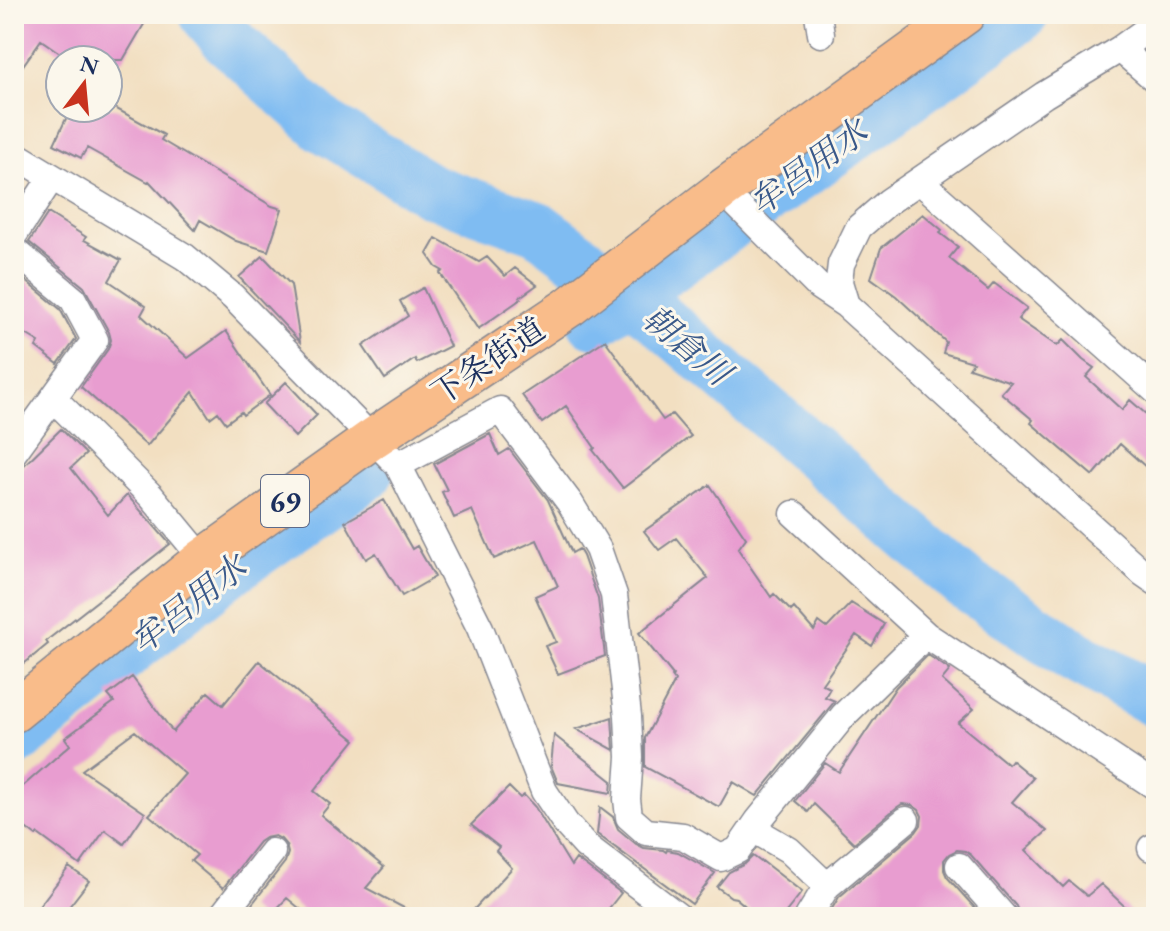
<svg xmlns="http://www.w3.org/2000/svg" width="1170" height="931" viewBox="0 0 1170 931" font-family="'EB Garamond','Noto Serif JP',serif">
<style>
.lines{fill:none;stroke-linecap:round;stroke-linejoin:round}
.river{stroke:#7fbcf2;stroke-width:54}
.building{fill:#e89dd0}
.minor-casing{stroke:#868790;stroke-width:29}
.primary-casing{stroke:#868790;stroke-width:43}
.minor{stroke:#fff;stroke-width:26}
.primary{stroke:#f9bc8a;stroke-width:40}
.labels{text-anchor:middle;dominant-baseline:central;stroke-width:6;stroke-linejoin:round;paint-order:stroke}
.shield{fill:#fbf7ec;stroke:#5e6b89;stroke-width:2}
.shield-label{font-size:30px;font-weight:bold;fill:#1b2f5e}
.street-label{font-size:32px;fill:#1b2f5e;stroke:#fbf7ec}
.water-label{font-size:34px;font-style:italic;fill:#39598a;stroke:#fbf7ec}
</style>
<rect width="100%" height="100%" fill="#fbf7ec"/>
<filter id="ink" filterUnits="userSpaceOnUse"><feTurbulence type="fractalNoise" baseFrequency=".0125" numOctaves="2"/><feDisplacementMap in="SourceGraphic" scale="16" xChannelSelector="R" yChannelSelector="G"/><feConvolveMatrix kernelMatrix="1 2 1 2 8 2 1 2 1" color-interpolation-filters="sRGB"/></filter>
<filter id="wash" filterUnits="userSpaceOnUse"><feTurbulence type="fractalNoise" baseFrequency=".006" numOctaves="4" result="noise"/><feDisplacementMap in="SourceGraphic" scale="32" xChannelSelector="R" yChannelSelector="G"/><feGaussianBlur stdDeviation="1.8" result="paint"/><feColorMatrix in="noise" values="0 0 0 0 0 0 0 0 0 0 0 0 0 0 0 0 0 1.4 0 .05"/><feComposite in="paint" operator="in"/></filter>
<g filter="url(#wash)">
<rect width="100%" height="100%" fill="#f2dfc1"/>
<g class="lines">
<path class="river" d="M206 14 229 41 324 126 431 191 538 228 657 317 966 584 1071 654 1156 701
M594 321 1022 14
M14 741 233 567 366 474"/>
</g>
<g id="blocks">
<path class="building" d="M14 14H150L123 60H70L41 40 14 78Z
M71 108H115L164 135 161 140 272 206 282 209 268 251 236 241 200 220 195 230 149 181 148 182 87 148 81 158 54 144Z
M48 213 86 237 84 240 121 260 109 281 146 306 141 315 188 358 226 331 270 395 243 415 241 412 226 423 218 412 210 418 193 392 147 446 81 387 108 349 111 340 109 332 84 287 29 242Z
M923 214 942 230 940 233 958 247 949 258 988 290 994 283 1027 308 1018 319 1057 346 1063 340 1083 360 1094 368 1086 377 1122 410 1130 400 1156 423V476L1120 444 1093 476 1031 423 1033 420 1001 393 1011 382 969 368 973 362 943 353 946 342 896 296 871 278 881 248Z
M436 238 479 262 487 257 505 276 515 268 537 285 520 297 521 299 478 329 440 273 443 271 436 267 427 254Z
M263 256 291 285 300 342 239 277Z
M14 271 60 309 76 339 58 364 36 347 39 342 14 327Z
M423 288 450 346 417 363 415 359 385 379 363 346 408 316 400 301Z
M605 340 663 420 672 414 691 436 623 488 593 450 595 448 566 406 542 423 522 395Z
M286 382 317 415 295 437 264 404Z
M61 429 86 454 71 468 108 515 127 495 170 544 46 641 48 644 14 672V475Z
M490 434 499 455 509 449 548 500 572 553 579 549 583 556 598 599 605 656 558 674 545 646 556 642 535 596 558 586 537 540 494 559 472 510 454 518 442 492 447 490 434 464Z
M710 485 746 538 738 549 771 597 774 594 791 611 794 608 814 631 819 622 827 628 851 603 884 624 872 646 856 635 822 684 830 688 825 697 835 701 757 796 733 782 719 807 645 767V738L675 681 672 677 673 675 639 633 708 578 676 538 659 550 644 531Z
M384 500 412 549 417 546 435 577 402 596 376 553 366 559 345 522Z
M928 655 950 670 942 680 974 709 958 723 1008 764 1011 760 1033 778 1012 802 1047 831 1026 850 1063 887 1069 881 1087 896 1101 884 1136 917H1020L1016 906 971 855 965 851 957 850 949 854 944 860V870L947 877 983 917H827L839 897 916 832 921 825 922 816 919 810 912 805 902 804 896 808 854 843 814 804 808 812 795 801 825 763 839 772 896 687Z
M259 661 355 740 314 791 330 804 321 815 384 867 366 888 421 917H310L287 898 269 917H260L249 908 285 862 288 853 286 845 281 839 275 836 265 838 259 842 223 888 191 861 197 855 149 815 185 774 135 731 82 770 145 813 124 844 105 830 80 865 38 834 36 836 14 819V794L70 745 65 738 114 702 108 695 132 677 173 732 208 692 223 705Z
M612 717 614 750 576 729Z
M554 735 612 781 611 793 558 783 551 766Z
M509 787 520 798 524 795 535 807 571 866 576 859 621 893 602 917H467L512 868 496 851 499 847 471 825Z
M600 807 613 817 618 829 636 844 644 848 663 850 666 852 667 850 678 852 715 873 692 904 597 834Z
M753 856 761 862 762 861 802 892 782 917H758L736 898 731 897 717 887 729 872 745 864Z
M69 867 89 881 61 917H31Z"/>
</g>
</g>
<g filter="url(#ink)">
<use href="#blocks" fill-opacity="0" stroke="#868790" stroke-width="2"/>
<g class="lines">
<g class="minor-casing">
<path id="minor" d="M818 14 821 34
M1120 49 1156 80
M14 154 185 257 233 297 398 465 480 628 544 791 566 824 586 846 679 917
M920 181 1156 391
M722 190 819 287 846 305 1143 573 1156 582
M14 235 52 177
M14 250 73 299 95 340 14 452
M846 305 839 282 841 264 859 227 888 202 1044 95 1120 49 1156 23
M54 399 151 496 203 559
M398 465 500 410 570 503 598 549 614 595 628 716 630 757 627 799 629 817 646 832 683 836 721 858 738 850 758 821 844 715 926 635
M794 514 926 635 1156 787
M753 829 789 850 827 886 808 917
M1151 848 1156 846
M959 866 1004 917
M827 886 906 820
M221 917 272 852"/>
</g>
<g class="primary-casing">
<path id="primary" d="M14 712 203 559 372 439 569 307 722 190 965 14"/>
</g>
<use href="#minor" class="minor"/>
<use href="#primary" class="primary"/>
</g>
</g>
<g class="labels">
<rect class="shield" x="261" y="475" width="48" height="52" rx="6"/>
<g class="shield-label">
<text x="285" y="501">69</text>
</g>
<g class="street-label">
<text transform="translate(488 361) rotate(-34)">下条街道</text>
</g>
<g class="water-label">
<text transform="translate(808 167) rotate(-36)">牟呂用水</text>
<text transform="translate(687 345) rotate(40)">朝倉川</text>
<text transform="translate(188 604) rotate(-38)">牟呂用水</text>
</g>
</g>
<rect width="1170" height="931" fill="none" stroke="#fbf7ec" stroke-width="48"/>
<g transform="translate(84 84) rotate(16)"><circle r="38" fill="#fbf7ec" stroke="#a1a7b3" stroke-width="2"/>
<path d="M0-6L14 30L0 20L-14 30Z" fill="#c8321e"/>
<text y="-12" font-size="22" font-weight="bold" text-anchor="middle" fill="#1b2f5e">N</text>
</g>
</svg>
